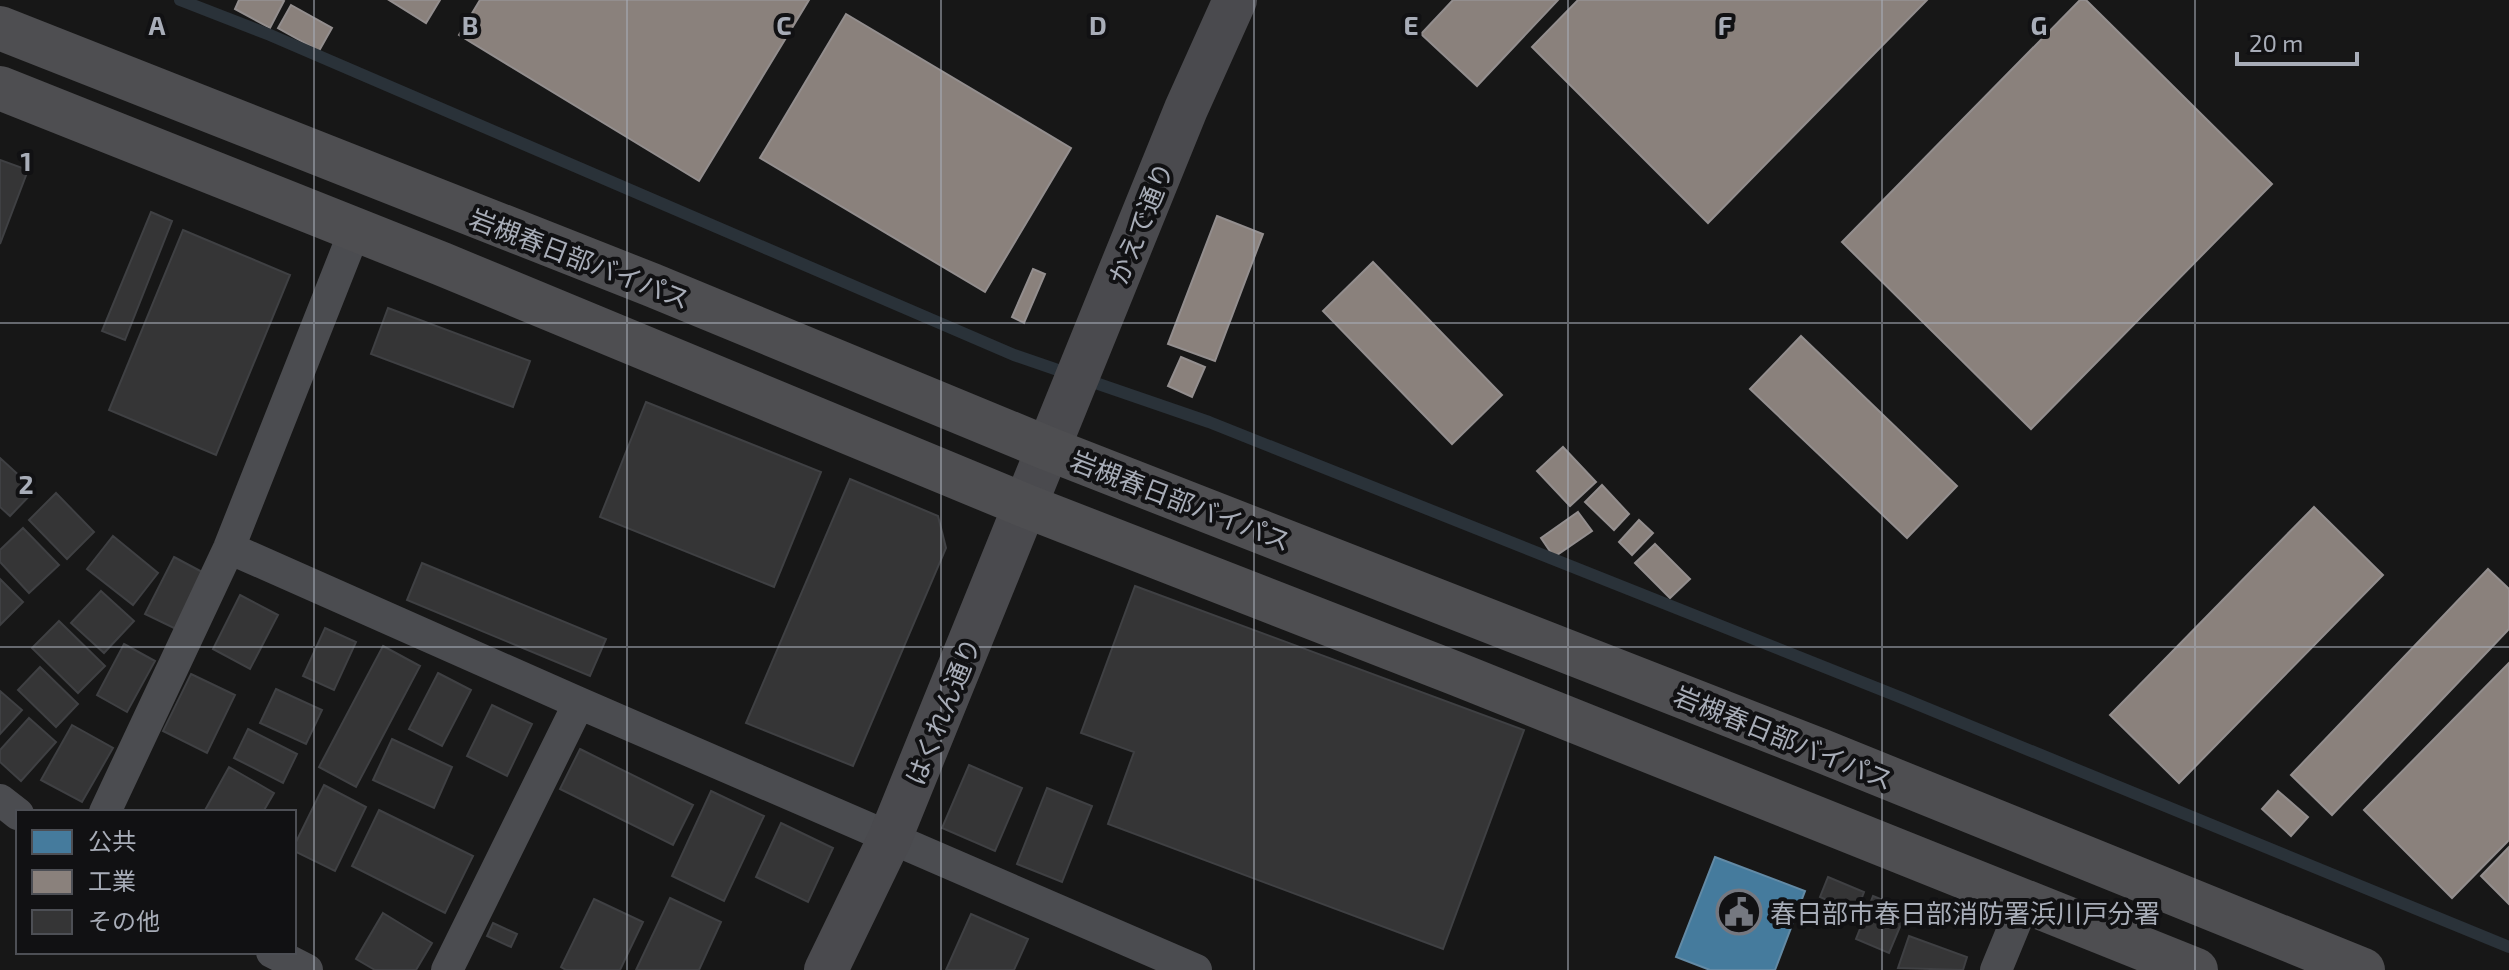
<svg xmlns="http://www.w3.org/2000/svg" width="2509" height="970" viewBox="0 0 2509 970" font-family="'Exo 2','Noto Sans JP',sans-serif">
<style>
.public{fill:#457b9d;stroke:#638aa5;stroke-width:2}
.industry{fill:#8a817c;stroke:#938e8e;stroke-width:2}
.lines{fill:none;stroke-linecap:round;stroke-linejoin:round}
.stream{stroke:#2a3239;stroke-width:12}
.building{fill:#353536;stroke:#3f4043;stroke-width:2}
.street{stroke:#4b4c50;stroke-width:32}
.secondary{stroke:#4a4a4e;stroke-width:44}
.highway{stroke:#4e4e51;stroke-width:44}
.grid{fill:none;stroke:#a8adb8;stroke-width:2;stroke-opacity:0.55}
.labels{text-anchor:middle;dominant-baseline:central;stroke-width:8;stroke-linejoin:round;paint-order:stroke}
.street-label{font-size:26px;fill:#a8adb8;stroke:#111113}
.poi-label{font-size:26px;fill:#a8adb8;stroke:#111113;text-anchor:start}
.grid-label{font-size:26px;text-anchor:middle;font-weight:bold;fill:#a8adb8;stroke:#111113;stroke-width:8;stroke-linejoin:round;paint-order:stroke}
</style>
<rect width="100%" height="100%" fill="#171717"/>
<path class="public" d="M1715 857 1805 891 1775 970H1710L1676 957Z"/>
<path class="industry" d="M239 0H282L284 1 270 28 235 9Z
M389 0H440L426 23Z
M480 0H809L699 181 459 35Z
M1453 0H1558L1477 86 1421 34Z
M1578 0H1927L1708 223 1532 47Z
M2080 0H2086L2272 184 2031 429 1842 242Z
M291 5 332 28 319 51 278 28Z
M846 14 1071 148 985 292 760 158Z
M1217 216 1263 234 1215 361 1168 344Z
M1373 262 1502 395 1452 444 1323 311Z
M1033 269 1045 274 1024 323 1012 317Z
M1801 336 1957 486 1907 538 1750 389Z
M1181 357 1205 367 1192 397 1168 386Z
M1563 447 1596 482 1570 506 1537 471Z
M1602 485 1629 514 1614 530 1585 502Z
M2314 507 2383 575 2179 783 2110 715Z
M1578 512 1592 531 1554 557 1541 538Z
M1639 520 1653 533 1632 555 1619 542Z
M1655 544 1690 579 1670 598 1635 563Z
M2488 569 2509 589V629L2332 815 2291 775Z
M2509 663V840L2452 898 2364 810Z
M2278 791 2308 817 2291 836 2262 809Z
M2509 847V904L2481 876Z"/>
<g class="lines">
<path class="stream" d="M180 0 270 35 1014 355 1209 422 1902 698 2509 947"/>
</g>
<path class="building" d="M0 160 28 170 0 244Z
M151 212 172 221 125 340 102 331Z
M183 230 290 275 216 455 109 410Z
M388 308 530 361 513 407 371 354Z
M646 402 821 472 774 587 600 517Z
M0 458 35 490 10 516 0 507Z
M850 479 938 516 946 548 853 766 746 723Z
M56 493 94 532 67 559 29 520Z
M23 528 59 565 29 593 0 562V550Z
M113 536 158 573 133 605 87 569Z
M174 557 206 574 178 630 145 614Z
M422 563 606 639 590 676 407 600Z
M0 579 23 602 0 625Z
M1135 586 1524 730 1443 949 1108 824 1134 752 1081 733Z
M101 591 134 621 104 653 71 623Z
M240 595 278 615 250 669 213 649Z
M59 621 105 666 78 693 32 648Z
M325 628 356 642 334 690 303 676Z
M124 644 155 661 127 712 97 695Z
M383 646 420 666 356 787 319 767Z
M40 667 78 704 56 727 18 690Z
M438 673 471 690 442 746 409 729Z
M191 674 235 695 207 753 163 731Z
M276 689 322 710 306 744 260 723Z
M0 691 22 710 0 734Z
M492 705 532 724 507 776 467 756Z
M29 718 56 742 21 781 0 762V750Z
M72 725 113 748 82 802 41 780Z
M248 729 297 754 283 783 234 758Z
M392 739 452 767 434 808 373 780Z
M580 749 693 805 673 845 560 789Z
M969 765 1022 788 995 851 942 828Z
M229 767 274 793 263 812H204Z
M324 785 366 807 335 871 294 851V846Z
M1047 788 1092 806 1062 882 1017 864Z
M711 791 764 816 724 901 672 876Z
M379 810 473 856 445 913 352 866Z
M781 823 833 848 808 902 756 877Z
M1828 877 1864 892 1856 913 1820 897Z
M1873 896 1907 910 1889 953 1856 939Z
M670 898 721 922 699 970H636Z
M594 899 643 922 620 970H566L561 967Z
M383 913 432 943 416 970H375L356 959Z
M971 914 1028 939 1014 970H946Z
M493 923 517 934 511 947 487 936Z
M1909 936 1967 957 1963 970 1898 968Z"/>
<g class="lines">
<path class="street" d="M229 548 579 703 1196 970
M0 800 18 814
M105 812 229 548 355 230
M272 952 307 970
M447 970 579 703
M1996 970 2024 902"/>
<path class="secondary" d="M826 970 890 838 1186 109 1235 0"/>
<path class="highway" d="M0 28 652 285 1049 449 1822 751 2363 970
M0 88 442 264 1026 506 1457 674 2196 970"/>
</g>
<path class="grid" d="M314 0V970M627 0V970M941 0V970M1254 0V970M1568 0V970M1882 0V970M2195 0V970M0 323H2509M0 647H2509"/>
<defs>
<g id="civic-ring" transform="scale(2.3)"><circle r="9.5" fill="#111113" stroke="#757880" stroke-width="1.5"/><path d="M-.6-6.5H3V-4.5H.6V-3L4-1V1h2V6H-6V1h2V-1L-.6-3ZM-1.2 2.5V6h2.4V2.5Z" fill="#757880"/></g>
</defs>
<g fill-rule="evenodd">
<use href="#civic-ring" x="1739" y="912"/>
</g>
<g class="labels">
<g class="street-label">
<text transform="translate(1140 223) rotate(-68)">かえで通り</text>
<text transform="translate(580 258) rotate(21)">岩槻春日部バイパス</text>
<text transform="translate(1181 500) rotate(21)">岩槻春日部バイパス</text>
<text transform="translate(942 711) rotate(-68)">はくれん通り</text>
<text transform="translate(1784 737) rotate(22)">岩槻春日部バイパス</text>
</g>
<g class="poi-label">
<text x="1770" y="912">春日部市春日部消防署浜川戸分署</text>
</g>
</g>
<g class="grid-label">
<text x="157" y="35">A</text>
<text x="470" y="35">B</text>
<text x="784" y="35">C</text>
<text x="1098" y="35">D</text>
<text x="1411" y="35">E</text>
<text x="1725" y="35">F</text>
<text x="2039" y="35">G</text>
<text x="26" y="171">1</text>
<text x="26" y="494">2</text>
</g>
<rect x="16" y="810" width="280" height="144" fill="#111113" stroke="#4d4f55" stroke-width="2"/>
<rect x="32" y="830" width="40" height="24" fill="#457b9d" stroke="#4d4f55" stroke-width="2"/>
<text x="88" y="850" font-size="24" fill="#a8adb8">公共</text>
<rect x="32" y="870" width="40" height="24" fill="#8a817c" stroke="#4d4f55" stroke-width="2"/>
<text x="88" y="890" font-size="24" fill="#a8adb8">工業</text>
<rect x="32" y="910" width="40" height="24" fill="#353536" stroke="#4d4f55" stroke-width="2"/>
<text x="88" y="930" font-size="24" fill="#a8adb8">その他</text>
<path d="M2237 52v12h120v-12" fill="none" stroke="#a8adb8" stroke-width="4"/>
<text x="2249" y="52" font-size="24" fill="#a8adb8" stroke="#111113" stroke-width="6" paint-order="stroke">20 m</text>
</svg>
